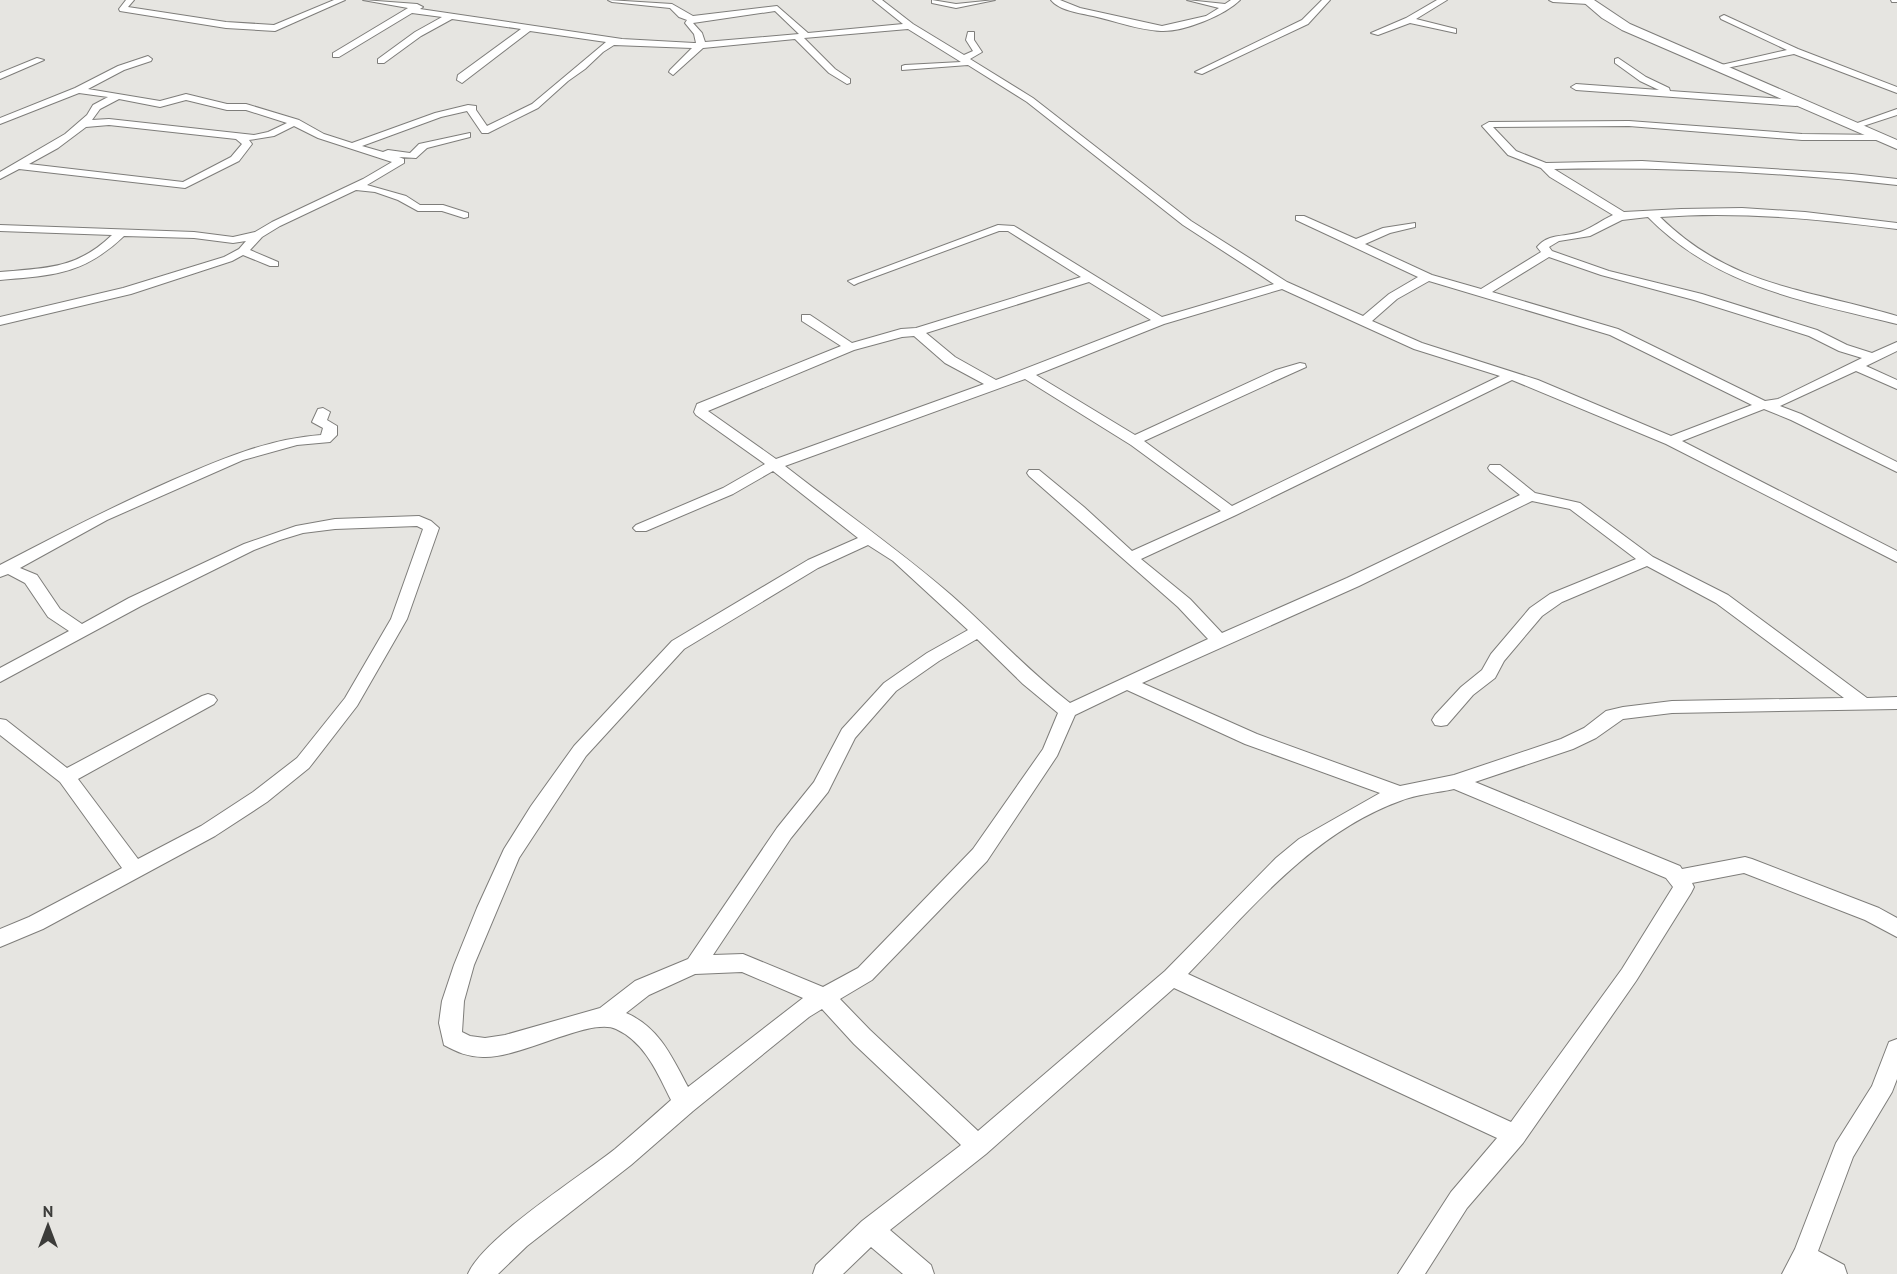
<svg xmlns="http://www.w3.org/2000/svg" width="1897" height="1274" viewBox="0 0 1897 1274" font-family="'PT Sans',sans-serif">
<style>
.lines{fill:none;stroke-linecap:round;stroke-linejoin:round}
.street-casing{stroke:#7e7d7a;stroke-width:2}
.secondary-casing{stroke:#7e7d7a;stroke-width:2}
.street{fill:#fff;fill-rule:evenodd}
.secondary{fill:#fff;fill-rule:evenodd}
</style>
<rect width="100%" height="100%" fill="#e6e5e1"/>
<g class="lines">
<g class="street-casing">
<path id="street" d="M126 0H134L128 7 226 22 274 25 334 0H345L275 31 226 28 120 11 119 9Z
M363 0 417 4 423 7 420 9 622 39 694 43H696L694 34 685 23 687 20 679 17 670 8 612 2 608 0 672 4 693 16 777 6 808 33 903 24 873 0H882L913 24 964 55 973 51 966 40 968 32H974V40L982 52 970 59 1033 98 1191 221 1287 282 1363 316 1389 294 1418 277 1296 220V216H1304L1356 239 1383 228 1415 223V227L1390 233 1365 244 1432 275 1481 289 1541 252 1537 247C1550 232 1566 238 1583 231 1593 227 1602 220 1613 215L1550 177 1541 168 1508 155 1482 126 1489 122 1629 121 1802 134 1882 135V139L1879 140H1802L1629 126 1493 127 1516 151 1546 163 1642 161 1852 174 1897 179V185C1783 172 1668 167 1554 169L1624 212 1681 209 1742 208 1805 212 1897 223V229C1818 219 1739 211 1660 217 1731 287 1807 289 1897 316V324C1805 301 1718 288 1648 217L1622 220 1590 236 1559 241 1549 247 1552 251 1609 271 1702 294 1817 330 1847 345 1872 353 1897 342V351L1866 366 1897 380V389L1856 371 1780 406 1801 414 1897 462V472L1791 420 1764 409 1682 441 1897 551V562L1666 444 1512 380 1236 515 1141 559 1190 599 1222 633 1347 578 1520 495 1490 471 1488 468 1490 465H1500L1535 493 1580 503 1653 557 1728 595 1867 698 1897 697V709L1672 713 1623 719 1596 738 1573 749 1475 782 1680 866 1682 869 1745 857 1752 859 1879 908 1897 918V937L1865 920 1744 873 1692 883 1694 887 1691 893 1636 981 1523 1143 1467 1208 1425 1274H1398L1451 1192 1497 1138 1174 988 986 1154 890 1230 931 1265 934 1274H903L871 1247 843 1274H813L816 1265 862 1221 961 1145 854 1044 822 1009 809 1017 693 1111 631 1165 527 1246 498 1274H468C483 1238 581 1176 615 1149 634 1133 653 1116 671 1100 658 1074 645 1042 616 1029 590 1017 519 1059 483 1057 468 1057 457 1052 444 1045L439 1023 442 1001 454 965 477 908 504 849 531 806 574 746 672 641 808 560 858 538 773 471 733 494 646 531H636L633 528 636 525 723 488 765 464 696 415 694 412 697 404 841 346 802 321V315H810L852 343 901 329 916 328 1081 277 1008 231H999L858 283 854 285 848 281 998 225 1014 226 1162 317 1274 284 1183 225 1027 102 968 65 902 70V66L905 65 961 62 908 29 804 38 835 69 850 79V83L847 84 829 73 795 39 703 48 673 75 669 72 670 70 692 48 614 45 603 52 585 69 568 81 538 108 488 133H482L467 111 441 117 362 146 383 152 388 150 410 153 419 144 470 133V137L427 148 416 158 399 157 404 159V163L367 185 406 196 420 205H443L468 213V217L464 218 442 211H418L398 200 375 192 356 190 280 226 262 237 250 250 278 262V266H270L243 255 232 261 131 294 0 325V317L123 288 224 257 239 249 246 241 233 243 194 238 124 236C83 275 54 275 0 280V272C46 268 77 269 112 235L0 231V225L194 232 233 237 255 232 272 222 363 179 392 162 318 138 294 126 274 136 249 140 252 144 239 161 185 188 19 169 0 179V172L65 134 87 115 93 105 108 97 79 93 0 124V118L75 88 118 66 148 56 152 59 151 61 124 70 88 89 160 101 186 94 227 104H246L299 120 324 134 352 143 435 113 468 105 476 106V110L487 126 532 104 606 42 530 31 462 83 457 80 458 75 521 29 452 19 421 36 384 63H378V59L415 32 442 17 412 13 339 57H333V53L408 8ZM775 11 799 34 705 42 702 33 693 23ZM119 99 160 107 186 100 227 110H246L287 123 268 132 254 135 109 119 92 120 100 109ZM109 125 236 139 242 144 231 157 183 182 29 164 58 148 86 127ZM1549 257 1601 275 1694 300 1809 336 1839 351 1862 358 1778 399 1765 401 1618 329 1492 292ZM1429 281 1610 335 1752 405 1671 436 1538 380 1422 343 1372 321 1397 299ZM1089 282 1151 320 996 380 955 357 926 333ZM1282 289 1414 349 1500 376 1232 506 1144 441 1286 376 1306 367 1305 364 1300 363 1276 370 1135 435 1036 375 1164 324ZM914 336 945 363 984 384 776 459 708 411 854 350 902 337ZM1025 379 1131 445 1221 511 1132 551 1084 507 1039 470H1029L1027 473 1029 476 1178 607 1208 639 1070 703C1027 670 991 630 951 595 898 549 840 509 785 466ZM1532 501 1570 509 1636 559 1550 594 1530 608 1491 654 1482 670 1461 687 1435 715 1432 720 1435 725 1441 726 1447 725 1473 695 1495 678 1504 661 1542 616 1562 602 1647 566 1716 603 1844 698 1672 701 1623 707 1606 711 1584 728 1561 739 1454 775 1400 786 1257 734 1142 683 1359 586ZM868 545 893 561 968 630 927 653 884 683 842 729 814 782 777 828 688 959 635 981 600 1008 505 1035 485 1038 470 1036 462 1032 464 1001 474 965 519 858 586 756 684 649 818 568ZM977 639 1023 684 1058 713 1043 749 973 849 858 968 823 987 743 954 713 955 791 838 828 792 855 738 896 691 939 661ZM1127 690 1245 744 1380 793 1299 839 1276 858 1165 971 978 1131 870 1030 840 999 872 980 987 861 1057 756 1075 715ZM1454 789 1666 878 1673 887 1622 969 1511 1122 1188 974C1251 909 1312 833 1400 801 1417 794 1436 793 1454 789ZM742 972 803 998 688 1087C672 1057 659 1027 626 1013L649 995 695 974Z
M932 0 956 4 995 0 956 8 932 3Z
M1051 0H1060L1080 8 1162 26 1206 16 1219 8 1187 0 1225 4 1231 0H1240C1225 15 1184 32 1161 31 1139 30 1115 21 1093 16 1080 13 1060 11 1051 0Z
M1322 0H1330L1308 24 1202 74 1195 72 1302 20Z
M1437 0H1447L1416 19 1456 29V33L1410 23 1378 35 1371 33 1406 18Z
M1549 0H1590L1592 2 1588 4 1553 2Z
M1891 0H1897V2H1892Z
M1724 15 1798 49 1897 87V93L1794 54 1717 70V66L1787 50 1721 19 1720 17Z
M37 58 44 60 0 79V73Z
M1618 58 1646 77 1669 88 1670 91 1796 100 1801 103 1796 106 1576 90 1571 87 1576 84 1659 90 1640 81 1615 63V59Z
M1897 109V115L1854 129 1849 126Z
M323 408 330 412 327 420 337 426V435L330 442 297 445 243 460 107 520 20 568 37 575 60 609 82 624 129 598 244 544 296 526 335 519 419 516 431 521 439 528 407 619 357 706 309 768 267 802 215 836 43 929 0 947V929L29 917 122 868 60 782 0 735V719L6 720 67 768 202 696 208 694 214 696 217 700 214 704 78 779 138 859 201 826 253 792 297 758 345 698 391 619 423 529 417 526 335 529 303 533 280 540 254 550 141 606 0 682V668L69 631 48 617 25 583 8 574 0 577V565C57 535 114 506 173 480 221 459 268 439 321 435L323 428 312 422 318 409Z
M1897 1039V1079L1892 1092 1853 1157 1818 1251 1844 1265 1847 1274H1782L1795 1249 1836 1143 1872 1086 1889 1042Z"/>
</g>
<g class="secondary-casing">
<path id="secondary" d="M1581 0H1594L1630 24 1897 140V149L1622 30 1602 18Z"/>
</g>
<use href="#street" class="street"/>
<use href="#secondary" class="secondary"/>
</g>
<g transform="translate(48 1226)" stroke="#e6e5e1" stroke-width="4.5" paint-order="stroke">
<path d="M0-4.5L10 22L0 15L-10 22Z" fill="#3c3c3a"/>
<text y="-9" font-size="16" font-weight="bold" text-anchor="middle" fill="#3c3c3a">N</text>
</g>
</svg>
